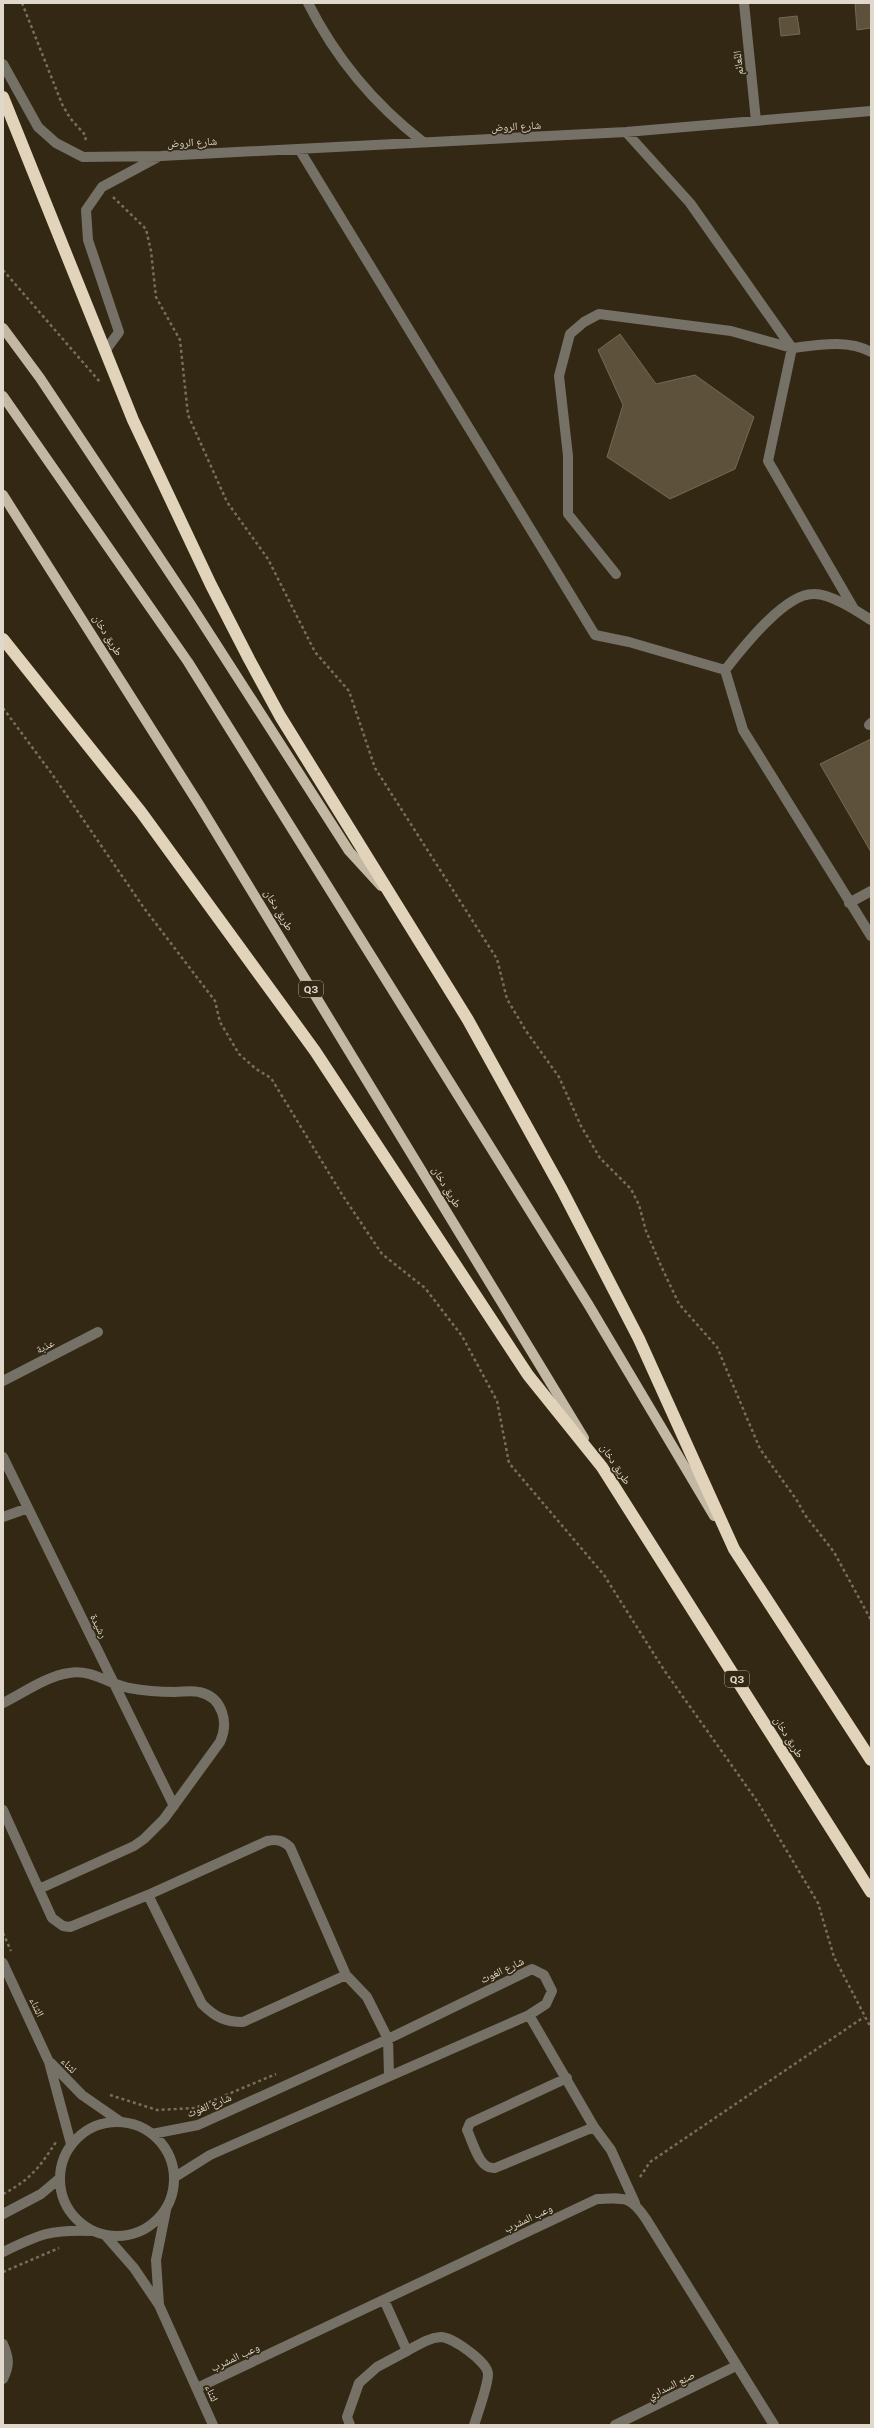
<svg xmlns="http://www.w3.org/2000/svg" width="874" height="2428" viewBox="0 0 874 2428" font-family="'Public Sans','Noto Naskh Arabic',sans-serif">
<style>
.building{fill:#5d513b;stroke:#766953}
.lines{fill:none;stroke-linecap:round;stroke-linejoin:round}
.path{stroke:#786e5d;stroke-width:2.5;stroke-dasharray:3 3;stroke-linecap:butt}
.minor{stroke:#767167;stroke-width:10}
.major{stroke:#c3b8a3;stroke-width:10}
.highway{stroke:#e2d4bb;stroke-width:12}
.labels{text-anchor:middle;dominant-baseline:central;stroke-width:3.5;stroke-linejoin:round;paint-order:stroke}
.shield{fill:#332813;stroke:#aba394;stroke-width:1}
.shield-label{font-size:10px;font-weight:bold;fill:#dfd8cb}
.street-label{font-size:11px;fill:#dfd8cb;stroke:#332813}
</style>
<rect width="100%" height="100%" fill="#332813"/>
<path class="building" d="M855 3H871V28L857 30Z
M797 16 800 34 781 36 779 18Z
M620 334 656 384 695 375 754 417 735 469 670 499 607 457 623 405 598 350Z
M871 739V852L820 764Z"/>
<g class="lines">
<path class="path" d="M22 3 62 104 70 118 86 136 85 142
M113 197 146 229 151 251 156 297 180 340 188 415 227 502 268 559 315 652 349 691 375 768 497 959 507 999 526 1031 559 1077 581 1126 600 1158 631 1189 639 1205 646 1231 662 1268 679 1304 717 1347 760 1449 796 1499 805 1515 834 1552 871 1620
M3 270 100 382
M3 708 52 774 144 908 215 1001 220 1022 239 1054 256 1069 271 1078 343 1196 382 1254 425 1288 462 1336 497 1401 509 1463 604 1575 664 1670 757 1801 818 1903 834 1957 871 2028
M3 1933 11 1951
M110 2095 157 2110 195 2108 276 2074
M640 2177 650 2162 864 2017
M3 2194C30 2180 39 2168 56 2142
M3 2272 59 2248"/>
<path class="minor" d="M308 3C336 59 374 104 423 142
M744 3 756 121
M3 64 38 127 56 143 83 157 161 156 626 132 871 111
M626 132 690 203 792 348C817 345 848 339 871 352
M299 149 595 635 629 642 725 670 743 730 871 936
M105 351 119 332 88 240 86 210 102 187 158 157
M616 574 568 514V456L559 376 570 334 584 322 599 314 731 331 792 348 768 461 854 609
M725 670C742 649 784 594 813 594 830 593 857 611 871 620
M869 725 871 723
M849 903 871 891
M3 1381 98 1332
M3 1457 174 1806
M3 1517 28 1508
M3 1703C23 1693 47 1676 69 1673 92 1669 108 1684 129 1688 145 1691 159 1692 175 1692 183 1692 191 1690 199 1692 223 1697 229 1723 220 1742L164 1819 144 1839 134 1846 39 1889
M3 1810 52 1918 63 1926 70 1927 148 1895 267 1841C277 1839 282 1840 290 1847L346 1975 367 1997 388 2039 389 2075
M148 1895 202 2004C215 2017 225 2022 243 2022L346 1975
M3 1963 49 2062 71 2144
M529 2015 594 2127 611 2150 635 2203
M51 2063 82 2095 121 2122
M567 2078 470 2123 467 2130C473 2142 479 2170 495 2168L594 2127
M60 2179a57 57 0 1 1 114 0a57 57 0 1 1-114 0Z
M152 2134 198 2125 388 2039 532 1969 544 1975 552 1991 546 2004 529 2015 210 2155 175 2177
M3 2214 41 2194 60 2178
M105 2235 134 2268 159 2305 213 2425
M3 2252C40 2234 51 2229 93 2231
M159 2305 156 2260 166 2210
M3 2344C9 2358 10 2365 3 2379
M407 2351C418 2345 428 2338 441 2337 452 2337 488 2362 488 2374 488 2385 478 2413 474 2425
M197 2388 597 2199C624 2198 630 2195 646 2219L774 2425
M350 2425 347 2417 359 2383 377 2367 407 2351 384 2300
M615 2425 736 2366"/>
<path class="major" d="M3 328 40 378 191 605 349 851 381 886
M3 396 188 662 588 1304 714 1516
M3 495 200 806 584 1438"/>
<path class="highway" d="M3 97 133 420 211 585 249 659 280 716 468 1020 562 1190 639 1339 734 1549 871 1760
M3 639 141 812 315 1051 528 1375 602 1467 871 1892"/>
</g>
<g class="labels">
<g class="shield">
<rect x="299" y="981" width="24" height="16" rx="3"/>
<rect x="725" y="1671" width="24" height="16" rx="3"/>
</g>
<g class="shield-label">
<text x="311" y="989">Q3</text>
<text x="737" y="1679">Q3</text>
</g>
<g class="street-label">
<text transform="translate(738 63) rotate(-96)">النًعائم</text>
<text transform="translate(516 126) rotate(-3)">شارع الروض</text>
<text transform="translate(192 142) rotate(-3)">شارع الروض</text>
<text transform="translate(108 635) rotate(58)">طريق دخان</text>
<text transform="translate(279 910) rotate(59)">طريق دخان</text>
<text transform="translate(447 1187) rotate(59)">طريق دخان</text>
<text transform="translate(45 1346) rotate(-27)">عذبة</text>
<text transform="translate(616 1464) rotate(57)">طريق دخان</text>
<text transform="translate(99 1626) rotate(64)">رشيدة</text>
<text transform="translate(789 1737) rotate(58)">طريق دخان</text>
<text transform="translate(502 1970) rotate(-25)">شارع الغوث</text>
<text transform="translate(37 2007) rotate(65)">الثناء</text>
<text transform="translate(69 2065) rotate(45)">لثناء</text>
<text transform="translate(209 2105) rotate(-22)">شارع الغوث</text>
<text transform="translate(528 2218) rotate(-25)">وعب المشرب</text>
<text transform="translate(235 2357) rotate(-25)">وعب المشرب</text>
<text transform="translate(671 2385) rotate(-26)">صنع السداري</text>
<text transform="translate(212 2393) rotate(66)">لثناء</text>
</g>
</g>
<rect width="874" height="2428" fill="none" stroke="#dfd8cb" stroke-width="8"/>
</svg>
